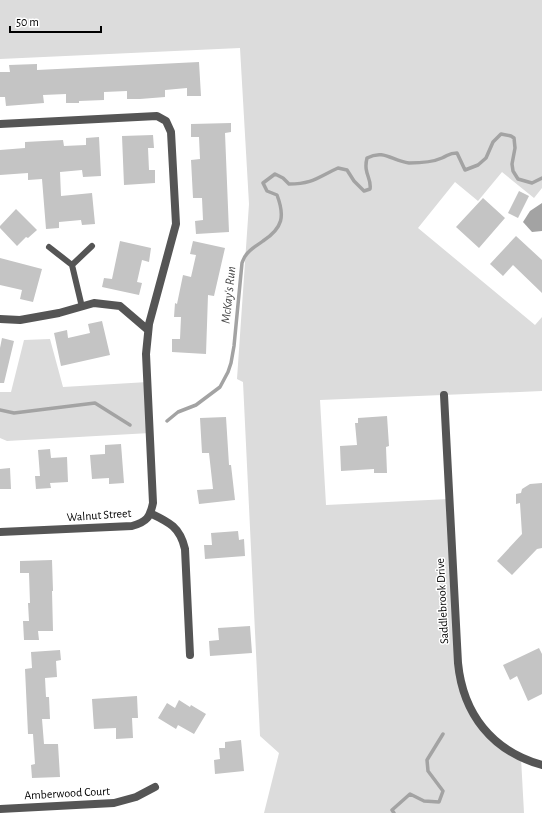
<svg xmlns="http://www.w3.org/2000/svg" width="542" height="813" viewBox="0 0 542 813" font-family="'Alegreya Sans',sans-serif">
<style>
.green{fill:#dcdcdc}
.water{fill:#a3a3a3}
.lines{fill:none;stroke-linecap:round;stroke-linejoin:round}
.stream{stroke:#a3a3a3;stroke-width:3.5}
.building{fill:#c4c4c4}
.service{stroke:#555;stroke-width:6}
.minor{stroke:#555;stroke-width:8}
.labels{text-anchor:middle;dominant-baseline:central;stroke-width:3;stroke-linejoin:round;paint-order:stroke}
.street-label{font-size:12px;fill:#000;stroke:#fff}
.water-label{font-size:13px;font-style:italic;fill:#444;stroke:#fff}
</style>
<rect width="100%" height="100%" fill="#fff"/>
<path class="green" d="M0 0H542V188L534 198 502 172 478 201 455 182 418 228 535 325 542 317V391L320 400 326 505 449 499 459 676 480 724 521 758 524 813H264L279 753 260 736 243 382 237 379 249 204 240 48 0 59Z
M50 339 63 387 148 382 150 433 7 441 0 438V392H11L24 340Z"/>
<path class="water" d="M542 203V231L532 232 523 222 530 211Z"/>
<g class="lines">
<path class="stream" d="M0 410 14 413 95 403 130 425
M167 421 178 412 196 405 220 387 228 372 231 363 234 346 242 263C243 261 244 257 246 255 250 249 258 245 263 241 283 228 285 216 277 195L267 191 263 183 275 174 283 178 289 184C313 184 318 177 338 168L347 170 354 181 364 191 370 189C372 178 363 174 367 158 384 149 392 161 409 163 418 163 433 162 442 158 449 155 449 153 457 153L465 170 478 165 486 158 493 142 501 134 511 136 514 138 515 148 512 164 513 171 518 179 532 183 542 178
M394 813 392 810 410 794 424 801 439 802 443 791 428 771 427 760 443 734"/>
</g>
<path class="building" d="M199 62 201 96H187V88L165 90V97L140 99H127V91L104 92V100L79 101V103H66V94L43 95 44 103 6 106 5 97H0V72H10L9 65 37 64V70Z
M231 123V132L225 133 229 232 196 234 195 221 203 220 202 198H193L191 160 200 159 199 137H191V124Z
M153 135 154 148H148L149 170H155V183L124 185 122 136Z
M99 137 101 176 83 177 82 170 60 172 61 196 92 193 95 224 82 225 81 220 59 222V228L46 229 42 179 28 180V173L0 175V150L25 148V142L63 140 64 146 86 145V138Z
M519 191 529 196 518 218 508 213Z
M483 198 505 218 479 248 456 227Z
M16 209 37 230 28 238 26 237 17 246 0 228V226Z
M516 236 542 260V293L513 265 503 276 490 264Z
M120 241 151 248 149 262 142 260 137 282 142 283 139 295 102 287 104 278 112 279Z
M193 241 225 248 214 296 208 295 206 354 172 352V339H180L181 317H174L175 303 177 304 183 275 191 277 196 255 190 254Z
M0 258 42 269 33 302 20 299 22 290 0 285Z
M102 321 110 355 61 366 54 333 67 330 68 338 90 333 88 324Z
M2 338 14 341 4 383H0V348Z
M387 416 389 446 386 447 387 473H374V469L341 471 340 446 357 445 355 423H358V418Z
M226 417 229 465H231L235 500 199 504 197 490 213 489 209 453H202L200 418Z
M121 444 124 483 109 484V478L92 479 90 455 105 454V445Z
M50 449 51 458 67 457 68 482 50 483 51 488 36 489 35 476H40L38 450Z
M10 468 11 489H0V469Z
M542 483V548L537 549 512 575 497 561 522 534 520 503 516 504V494L521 493 522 489 530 484Z
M238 531 239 540 244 539 245 556 205 559 204 545H212L211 533Z
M52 560 53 591H52L53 631H38L39 640H24L23 621H29L28 603H30L29 573H20V561Z
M250 626 252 653 210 656 209 641 219 640 218 628Z
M539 648 542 654V694L528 701 517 676 510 680 503 665Z
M60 650 61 660 56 661 57 677 45 678 46 697H49L50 719H42L44 744H58L60 777 32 778 31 765 35 764 33 734H28L25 669 32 668 31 652Z
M137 696 138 718H132L133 738 116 739V728L94 729 92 699Z
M179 700 190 707 191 705 206 714 194 734 178 725 176 729 158 718 167 703 175 708Z
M241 740 244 771 215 774 214 760 220 759 219 748H225V742Z"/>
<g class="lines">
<path class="service" d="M49 247 72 265
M82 307 72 265 92 246"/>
<path class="minor" d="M0 124 157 116 166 121 171 132 176 224 149 324 146 354 153 503C150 517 147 522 132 526L0 532
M0 319 20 320 59 313 94 303 120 306 148 330
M444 395 458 663C463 714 492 751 542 765
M150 513C169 522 180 527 185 549L190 655
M0 809 114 803 136 797 155 787"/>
</g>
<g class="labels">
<g class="street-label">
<text transform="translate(99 515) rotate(-4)">Walnut Street</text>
<text transform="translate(442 601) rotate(-93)">Saddlebrook Drive</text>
<text transform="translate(67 793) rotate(-3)">Amberwood Court</text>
</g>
<g class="water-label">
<text transform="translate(229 295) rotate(-84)">McKay's Run</text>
</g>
</g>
<path d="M10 26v6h91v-6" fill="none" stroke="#000000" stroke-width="2"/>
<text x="16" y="26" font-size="12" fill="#000000" stroke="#ffffff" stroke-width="3" paint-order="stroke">50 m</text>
</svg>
